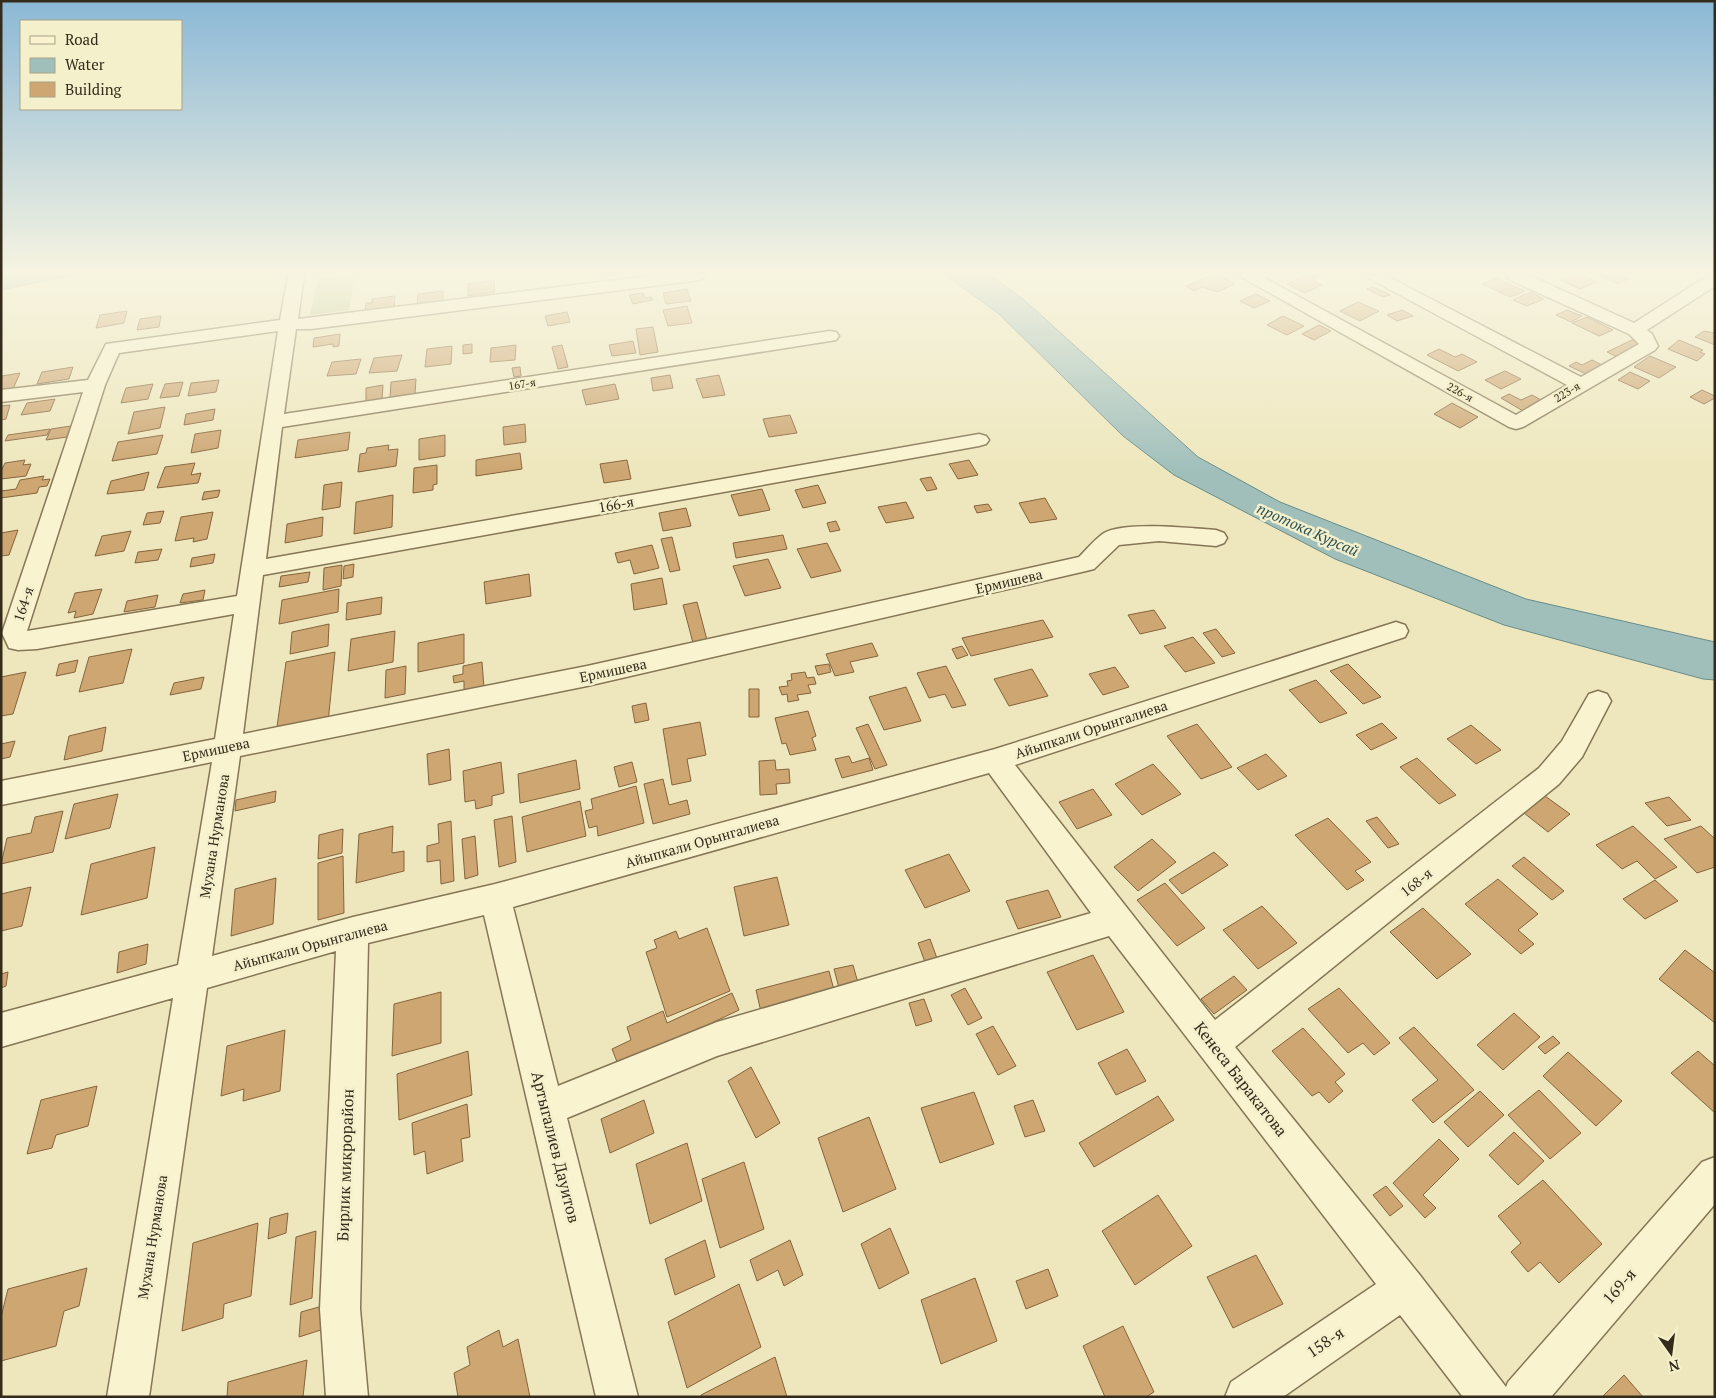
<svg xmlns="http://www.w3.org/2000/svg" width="1716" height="1398" viewBox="0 0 1716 1398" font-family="'PT Serif',serif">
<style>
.green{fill:#bccb91}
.water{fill:#a0bfbb;stroke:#688c89}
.building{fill:#cda672;stroke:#85643c}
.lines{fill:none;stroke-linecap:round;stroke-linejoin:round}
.minor-casing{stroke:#857656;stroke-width:3}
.minor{fill:#f9f3cf;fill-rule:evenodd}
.labels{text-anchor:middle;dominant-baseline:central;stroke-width:5;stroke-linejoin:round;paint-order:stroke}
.far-street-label{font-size:11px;fill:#342b1b;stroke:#f5f0cc}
.street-label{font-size:14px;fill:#342b1b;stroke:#f5f0cc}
.water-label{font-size:15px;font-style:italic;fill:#2a5155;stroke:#f5f0cc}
.near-street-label{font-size:16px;fill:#342b1b;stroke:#f5f0cc}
</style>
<rect width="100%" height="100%" fill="#eee7bd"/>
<path class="green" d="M339 275H355L349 310 310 315 318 278Z"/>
<path class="water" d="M1 275H71L1 290Z
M946 275H990L1023 299 1198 457 1280 502 1526 599 1715 642V680L1703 679 1504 625 1335 559 1174 475 1123 436 999 314Z"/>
<path class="building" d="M1212 275H1219L1235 284 1217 292 1202 287 1194 291 1186 286Z
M1306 275H1320L1311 279 1322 285 1305 293 1287 284Z
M1571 275H1582L1597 282 1580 289 1560 280Z
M1600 275H1619L1628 279 1618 284Z
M1496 278 1525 291 1510 297 1482 284Z
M494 280 495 292 468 296V284Z
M1373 287 1390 295 1383 297 1367 289Z
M687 289 691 301 666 304 663 293Z
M443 291V303L417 306 418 294Z
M1530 292 1544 299 1527 306 1513 300Z
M643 293 645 298 651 297 653 300 633 304 629 295Z
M1256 294 1270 301 1254 308 1240 301Z
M395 296 394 309 365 313 366 303H372V299Z
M1358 302 1379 311 1360 321 1340 311Z
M687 306 692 323 668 326 663 310Z
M1402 310 1413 316 1397 321 1387 315Z
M1567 310 1582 316 1571 322 1556 315Z
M127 311 124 323 96 328 100 315Z
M567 312 570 322 548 326 545 316Z
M161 316 159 327 137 330 140 319Z
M1283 316 1304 326 1287 335 1267 325Z
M1587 317 1613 330 1599 336 1572 323Z
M1319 325 1331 331 1314 340 1302 334Z
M653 327 658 352 640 355 636 329Z
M1704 331 1715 333V345L1695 337Z
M340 334 339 346 333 347V344L313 347 314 338Z
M1632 340 1645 346 1619 358 1607 352Z
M1679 340 1703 350 1700 352 1705 354 1697 361 1668 349Z
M633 341 636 353 612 356 609 345Z
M472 344V353L463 354V345Z
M516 345 515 360 490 362 491 348Z
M562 345 568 367 558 369 552 347Z
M452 346 451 364 425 367 427 349Z
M1439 349 1455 357 1462 354 1477 362 1458 371 1427 355Z
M402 355 397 371 369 373 374 358Z
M1650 356 1676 367 1659 378 1634 367Z
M361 359 356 374 327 376 332 362Z
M1592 360 1604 366 1588 375 1569 366 1576 362 1582 365Z
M73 367 69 379 37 384 42 372Z
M520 367 521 376 514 377 512 368Z
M1505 371 1521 379 1501 389 1485 380Z
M1630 372 1650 381 1638 389 1618 380Z
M20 373 12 391 1 392 2 376Z
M670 375 673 388 653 391 651 378Z
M719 375 725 395 703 398 696 379Z
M416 379 415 394 390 398 391 382Z
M219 380 216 392 188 396 191 383Z
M183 382 179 396 160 398 165 384Z
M153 384 148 399 121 403 126 388Z
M615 384 619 399 586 405 582 390Z
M383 385 382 399 366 402V388Z
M1702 390 1715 396V398L1704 404 1690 397Z
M1509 394 1521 400 1532 395 1543 401 1523 411 1501 398Z
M55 399 50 411 21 415 27 403Z
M1452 403 1478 417 1460 428 1434 414Z
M10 405 6 419 1 420V406Z
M165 407 160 428 128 434 134 412Z
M215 409 213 420 184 425 186 414Z
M790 415 797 433 769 437 763 419Z
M525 424 526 442 504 445 503 427Z
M71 426 67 437 46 440 51 429Z
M50 429 47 435 5 441 8 435Z
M221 430 218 448 191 453 195 434Z
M350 432 348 450 295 458 298 440Z
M163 435 157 454 112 461 118 442Z
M445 435V456L419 460V439Z
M389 445 388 450 398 449 396 466 358 472 360 454 366 453 367 448Z
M520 453 522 469 476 476V460Z
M25 460 23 465 31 464 26 476 1 479V471L5 463Z
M627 460 631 479 604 483 600 464Z
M969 460 978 475 958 479 949 464Z
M195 463 191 475 201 473 198 483 157 488 165 467Z
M437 465V484L433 485V490L413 493 414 468Z
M149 472 144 490 107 494 111 481Z
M44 476 42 480 50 479 47 486 39 487 37 493 1 498V491L16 489 20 480Z
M931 477 937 489 927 491 920 479Z
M342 482 340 507 322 510 324 485Z
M818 485 826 503 803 508 795 490Z
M762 489 770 510 739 516 731 495Z
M220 490 218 497 202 500 204 492Z
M393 495 392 527 354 534 356 502Z
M1045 498 1057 519 1030 523 1019 503Z
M906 502 914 518 886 523 878 507Z
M988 504 992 510 977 513 974 506Z
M686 508 691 526 663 531 659 513Z
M164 511 160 523 143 525 147 513Z
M213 512 207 539 193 542 194 538 175 541 181 517Z
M323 517 322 536 285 543 287 524Z
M836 521 840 530 830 532 827 523Z
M18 530 9 555 1 556V533Z
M131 531 124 551 95 556 102 536Z
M783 535 787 549 736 558 733 543Z
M672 537 680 570 670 572 661 539Z
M827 543 841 571 811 578 797 549Z
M652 545 659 568 634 574 630 560 618 563 615 553Z
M162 549 158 560 135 563 138 552Z
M215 554 213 563 190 567 192 558Z
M768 559 781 588 745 596 733 566Z
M354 564 353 577 343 579 344 566Z
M342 565 341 586 323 590 324 568Z
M310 572 308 582 279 587 281 576Z
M529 574 531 596 486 604 484 582Z
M662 578 667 604 634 610 631 584Z
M102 589 93 614 74 618 76 611 68 613 75 593Z
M339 589 338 612 279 624 282 600Z
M205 590 203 600 180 603 183 594Z
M158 595 155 607 124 612 127 601Z
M382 597 381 614 346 620 347 603Z
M697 602 707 640 693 643 683 605Z
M1154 610 1166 628 1140 634 1128 615Z
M1043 620 1053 637 971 656 962 638Z
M329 624 328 646 290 654 292 632Z
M1216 629 1235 653 1222 657 1203 633Z
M395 631 393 662 348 671 351 639Z
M464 634V663L418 672V643Z
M1193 637 1215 663 1185 672 1164 646Z
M872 643 878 656 850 662 854 672 835 676 826 654Z
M962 646 968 655 957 659 952 649Z
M132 649 123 683 79 692 89 657Z
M335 652 328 723 276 734 286 662Z
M78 660 75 672 56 676 59 664Z
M482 662 484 688 464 692V681L454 683 453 676 463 674V666Z
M829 664 831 672 818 675 815 666Z
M1348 664 1381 697 1363 704 1330 671Z
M406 666 405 694 385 698 386 670Z
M946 666 966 705 952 708 945 694 929 698 917 673Z
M1115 667 1129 687 1103 695 1089 674Z
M1032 669 1048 696 1009 706 994 679Z
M26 672 13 714 1 716V677Z
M805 672 807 678 814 677 816 684 808 685 811 693 797 695 799 700 788 702 787 694 782 695 779 687 788 686 787 681 792 680 791 674Z
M204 677 201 689 170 695 174 683Z
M1316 680 1347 713 1320 723 1289 690Z
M906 687 921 721 884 730 869 697Z
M749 689H759V717H749Z
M646 703 649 720 635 723 632 706Z
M808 711 816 736 812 738 816 750 790 755 786 743 782 744 775 718Z
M700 722 706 755 687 759 691 781 672 785 663 729Z
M1382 723 1397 738 1371 750 1356 735Z
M868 724 887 765 875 769 856 728Z
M1197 724 1232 767 1201 779 1167 736Z
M1471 725 1501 750 1476 764 1447 739Z
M106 727 102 751 64 760 69 736Z
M15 741 10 757 1 759V744Z
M449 749 451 780 429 785 427 754Z
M1266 754 1287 776 1258 790 1237 768Z
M849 756 852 763 869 758 873 770 842 778 835 759Z
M1417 758 1456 795 1439 804 1400 767Z
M576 760 580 789 520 803 518 774Z
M775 760 776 770 789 769 790 783 776 784 777 794 760 795 759 761Z
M501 762 504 793 492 796V805L476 809 475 800 465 802 463 771Z
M632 762 637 782 619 787 614 767Z
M1153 764 1181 794 1142 815 1115 784Z
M663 779 669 805 687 800 690 814 653 824 644 784Z
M636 786 644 823 598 836 597 826 589 828 585 811 593 809 591 799Z
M1093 789 1112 815 1077 829 1059 802Z
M276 791 275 802 235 811 236 800Z
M118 794 110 828 65 839 74 804Z
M1545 796 1570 814 1548 832 1524 813Z
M1669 797 1691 820 1667 826 1645 803Z
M580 801 586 836 527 852 522 817Z
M63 811 53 852 1 864 7 838 31 833 35 817Z
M512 816 516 862 499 867 494 820Z
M1377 817 1399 844 1388 848 1366 821Z
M1328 818 1371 862 1355 871 1364 880 1347 890 1295 835Z
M451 821 454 881 441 884 440 860 427 862V846L439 843 438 824Z
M393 826 392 853 404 851V871L356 883 359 834Z
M1633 826 1677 867 1655 879 1637 861 1622 869 1596 845Z
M1701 826 1715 839V867L1697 873 1664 839Z
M343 829 342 853 318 859 319 835Z
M475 836 478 875 465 879 462 839Z
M1152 839 1176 862 1138 891 1114 867Z
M155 847 147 898 81 915 91 864Z
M1214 852 1228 865 1182 894 1169 880Z
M949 854 970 891 925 908 905 870Z
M343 856 344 913 318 920V863Z
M1524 857 1564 891 1552 900 1512 866Z
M777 877 789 925 744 936 734 887Z
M276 878 273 924 231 936 235 889Z
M1498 879 1538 914 1518 930 1534 944 1521 954 1465 904Z
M1655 880 1678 901 1645 919 1623 899Z
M1165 883 1205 928 1177 946 1137 900Z
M31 887 22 926 1 931V894Z
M1048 890 1061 917 1018 929 1006 901Z
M1262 906 1297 943 1258 969 1223 930Z
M1423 908 1471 954 1437 979 1390 932Z
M707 928 730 991 667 1017 646 952 657 948 654 940 676 931 679 939Z
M930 939 938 961 926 965 918 943Z
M148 944 146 964 117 973 119 952Z
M1685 950 1715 973V1023L1659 979Z
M1093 955 1124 1012 1077 1030 1047 972Z
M853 965 858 983 839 988 834 969Z
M829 971 835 994 761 1012 756 990Z
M8 972 6 986 1 988V974Z
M1234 976 1247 990 1214 1014 1201 999Z
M965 988 982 1018 968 1025 951 995Z
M1339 988 1390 1043 1374 1055 1363 1043 1348 1053 1308 1009Z
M441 992V1043L392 1056 394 1004Z
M732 993 739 1010 619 1067 612 1049 631 1040 627 1027 663 1011 667 1023Z
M924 999 932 1021 916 1026 909 1003Z
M1514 1013 1540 1037 1503 1070 1477 1045Z
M993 1026 1016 1066 998 1075 976 1034Z
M1414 1027 1474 1090 1433 1123 1412 1100 1438 1080 1399 1038Z
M1303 1028 1345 1074 1335 1082 1343 1091 1329 1103 1319 1092 1312 1096 1272 1051Z
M285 1030 280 1091 243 1101 244 1089 221 1096 227 1046Z
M1553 1036 1560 1043 1545 1054 1538 1047Z
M1127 1049 1146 1081 1116 1095 1098 1063Z
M468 1051 472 1095 399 1120 397 1074Z
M1698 1051 1715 1066V1113L1671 1073Z
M1568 1052 1622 1101 1596 1126 1543 1076Z
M751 1067 780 1123 756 1138 728 1081Z
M97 1086 88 1126 56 1135 52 1148 27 1154 41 1100Z
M1539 1090 1581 1133 1550 1159 1508 1115Z
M1480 1091 1504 1115 1468 1147 1444 1122Z
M974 1092 994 1144 940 1163 921 1108Z
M1158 1096 1174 1120 1094 1167 1079 1143Z
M644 1100 654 1133 610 1153 601 1119Z
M1033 1100 1045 1131 1025 1137 1014 1106Z
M467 1104 470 1137 461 1139 463 1161 427 1174 425 1151 414 1155 412 1123Z
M869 1117 896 1189 843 1212 818 1138Z
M1514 1132 1544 1161 1518 1185 1489 1155Z
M1439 1139 1459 1159 1423 1195 1436 1208 1425 1218 1393 1183Z
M687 1143 702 1201 650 1224 636 1164Z
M744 1162 764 1229 720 1248 702 1179Z
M1543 1180 1602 1244 1559 1283 1540 1262 1528 1272 1511 1252 1521 1243 1498 1216Z
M1386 1186 1403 1206 1390 1216 1373 1195Z
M1158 1195 1192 1246 1135 1285 1102 1231Z
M288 1213 286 1233 268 1239 270 1218Z
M258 1223 251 1296 224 1304 223 1318 182 1331 193 1243Z
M890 1228 909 1273 879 1289 861 1244Z
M316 1231 312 1298 290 1305 296 1237Z
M705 1240 715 1277 675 1295 665 1259Z
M790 1240 803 1275 784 1286 778 1270 757 1281 750 1260Z
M1256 1255 1283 1304 1233 1328 1207 1277Z
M87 1268 79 1306 64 1311 56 1346 1 1361V1317L8 1289Z
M1048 1269 1058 1296 1026 1309 1016 1281Z
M975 1278 997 1341 941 1364 921 1300Z
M739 1284 761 1347 687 1388 668 1322Z
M326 1305 324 1329 299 1337 301 1312Z
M1123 1326 1154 1392 1146 1397H1105L1083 1346Z
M499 1330 503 1347 518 1339 530 1397H458L454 1373 470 1365 467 1347Z
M775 1357 787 1397H701V1395Z
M307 1360 303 1397H227L228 1382Z
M1624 1375 1643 1397H1602Z"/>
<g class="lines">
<g class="minor-casing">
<path id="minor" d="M288 275H304L298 319 657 275H708L700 280 311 329H296L284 414 830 331 836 332 839 336 836 340 830 341 282 427 266 559 979 434 986 436 989 440 986 444 979 446 263 575 243 734 587 666 1079 557C1087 549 1095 539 1104 533 1124 521 1192 528 1216 530L1224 533 1227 538 1224 543 1216 546 1159 541 1119 545 1094 569 1086 571 587 686 240 756 212 956 353 917 495 884 995 749 1396 622 1405 625 1408 631 1405 637 1015 765 1215 1020 1539 768 1562 741 1589 694 1598 691 1607 694 1611 701 1582 757 1559 784 1235 1047 1419 1274 1506 1387 1508 1382 1702 1162 1715 1157V1204L1551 1397H1463L1400 1315 1283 1397H1225L1231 1382 1376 1284 1109 936 717 1056 567 1118 638 1397H596L484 915 368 943 360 1309 368 1397H326L320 1309 336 951 207 988 149 1397H107L173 998 1 1047V1013L178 965 212 762 1 805V781L215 739 234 614 37 649 18 650 9 648 2 633 83 392 1 402V390L88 380 106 344 280 320ZM278 331 237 596 27 631 105 385 119 353ZM989 773 1091 913 717 1022 558 1086 513 907Z
M1238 275H1259L1516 415 1567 385 1363 275H1385L1581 377 1639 344 1629 334 1508 279 1506 275H1529L1634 323 1709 275H1715V286L1647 330 1652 334 1658 346 1655 350 1523 427 1516 429 1509 427Z"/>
</g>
<use href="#minor" class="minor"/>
</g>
<linearGradient id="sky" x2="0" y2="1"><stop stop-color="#8bb8d6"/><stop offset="0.58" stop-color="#f7f4e1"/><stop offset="1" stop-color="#f7f4e1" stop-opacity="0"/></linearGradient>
<rect width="1716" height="471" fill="url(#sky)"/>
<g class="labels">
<g class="far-street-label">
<text transform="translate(522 384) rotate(-9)">167-я</text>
<text transform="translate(1460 392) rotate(29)">226-я</text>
<text transform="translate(1567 392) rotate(-31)">223-я</text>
</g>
<g class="street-label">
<text transform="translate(616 504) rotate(-10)">166-я</text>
<text transform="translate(1009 581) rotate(-13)">Ермишева</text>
<text transform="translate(23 604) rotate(-72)">164-я</text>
<text transform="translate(613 670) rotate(-12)">Ермишева</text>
<text transform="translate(1091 729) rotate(-18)">Айыпкали Орынгалиева</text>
<text transform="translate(216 749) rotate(-12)">Ермишева</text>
<text transform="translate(214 836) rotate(-81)">Мухана Нурманова</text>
<text transform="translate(702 841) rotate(-16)">Айыпкали Орынгалиева</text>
<text transform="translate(1416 882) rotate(-39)">168-я</text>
<text transform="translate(310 945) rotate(-15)">Айыпкали Орынгалиева</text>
<text transform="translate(152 1237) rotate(-81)">Мухана Нурманова</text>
</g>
<g class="water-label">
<text transform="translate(1308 529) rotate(24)">протока Курсай</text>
</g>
<g class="near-street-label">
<text transform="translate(1241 1079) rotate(52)">Кенеса Баракатова</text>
<text transform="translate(556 1147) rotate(76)">Артыгалиев Дауитов</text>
<text transform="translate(345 1165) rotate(-88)">Бирлик микрорайон</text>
<text transform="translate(1619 1286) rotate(-49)">169-я</text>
<text transform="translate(1325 1342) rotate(-34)">158-я</text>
</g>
</g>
<rect width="1716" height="1398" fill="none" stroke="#342b1b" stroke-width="5"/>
<rect x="20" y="20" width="162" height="90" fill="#f5f0cc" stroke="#a8a185"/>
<rect x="30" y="36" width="25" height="8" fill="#f9f3cf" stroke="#a8a185"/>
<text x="65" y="45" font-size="15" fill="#342b1b">Road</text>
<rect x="30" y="58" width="25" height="15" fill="#a0bfbb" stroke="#a8a185"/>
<text x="65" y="70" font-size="15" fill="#342b1b">Water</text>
<rect x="30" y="82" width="25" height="15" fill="#cda672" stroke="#a8a185"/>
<text x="65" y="95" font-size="15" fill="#342b1b">Building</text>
<g transform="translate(1671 1353) rotate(166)" stroke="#f5f0cc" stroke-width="4" paint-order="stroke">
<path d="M0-4L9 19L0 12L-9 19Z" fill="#342b1b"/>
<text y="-8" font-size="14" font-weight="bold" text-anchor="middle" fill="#342b1b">N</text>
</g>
</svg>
